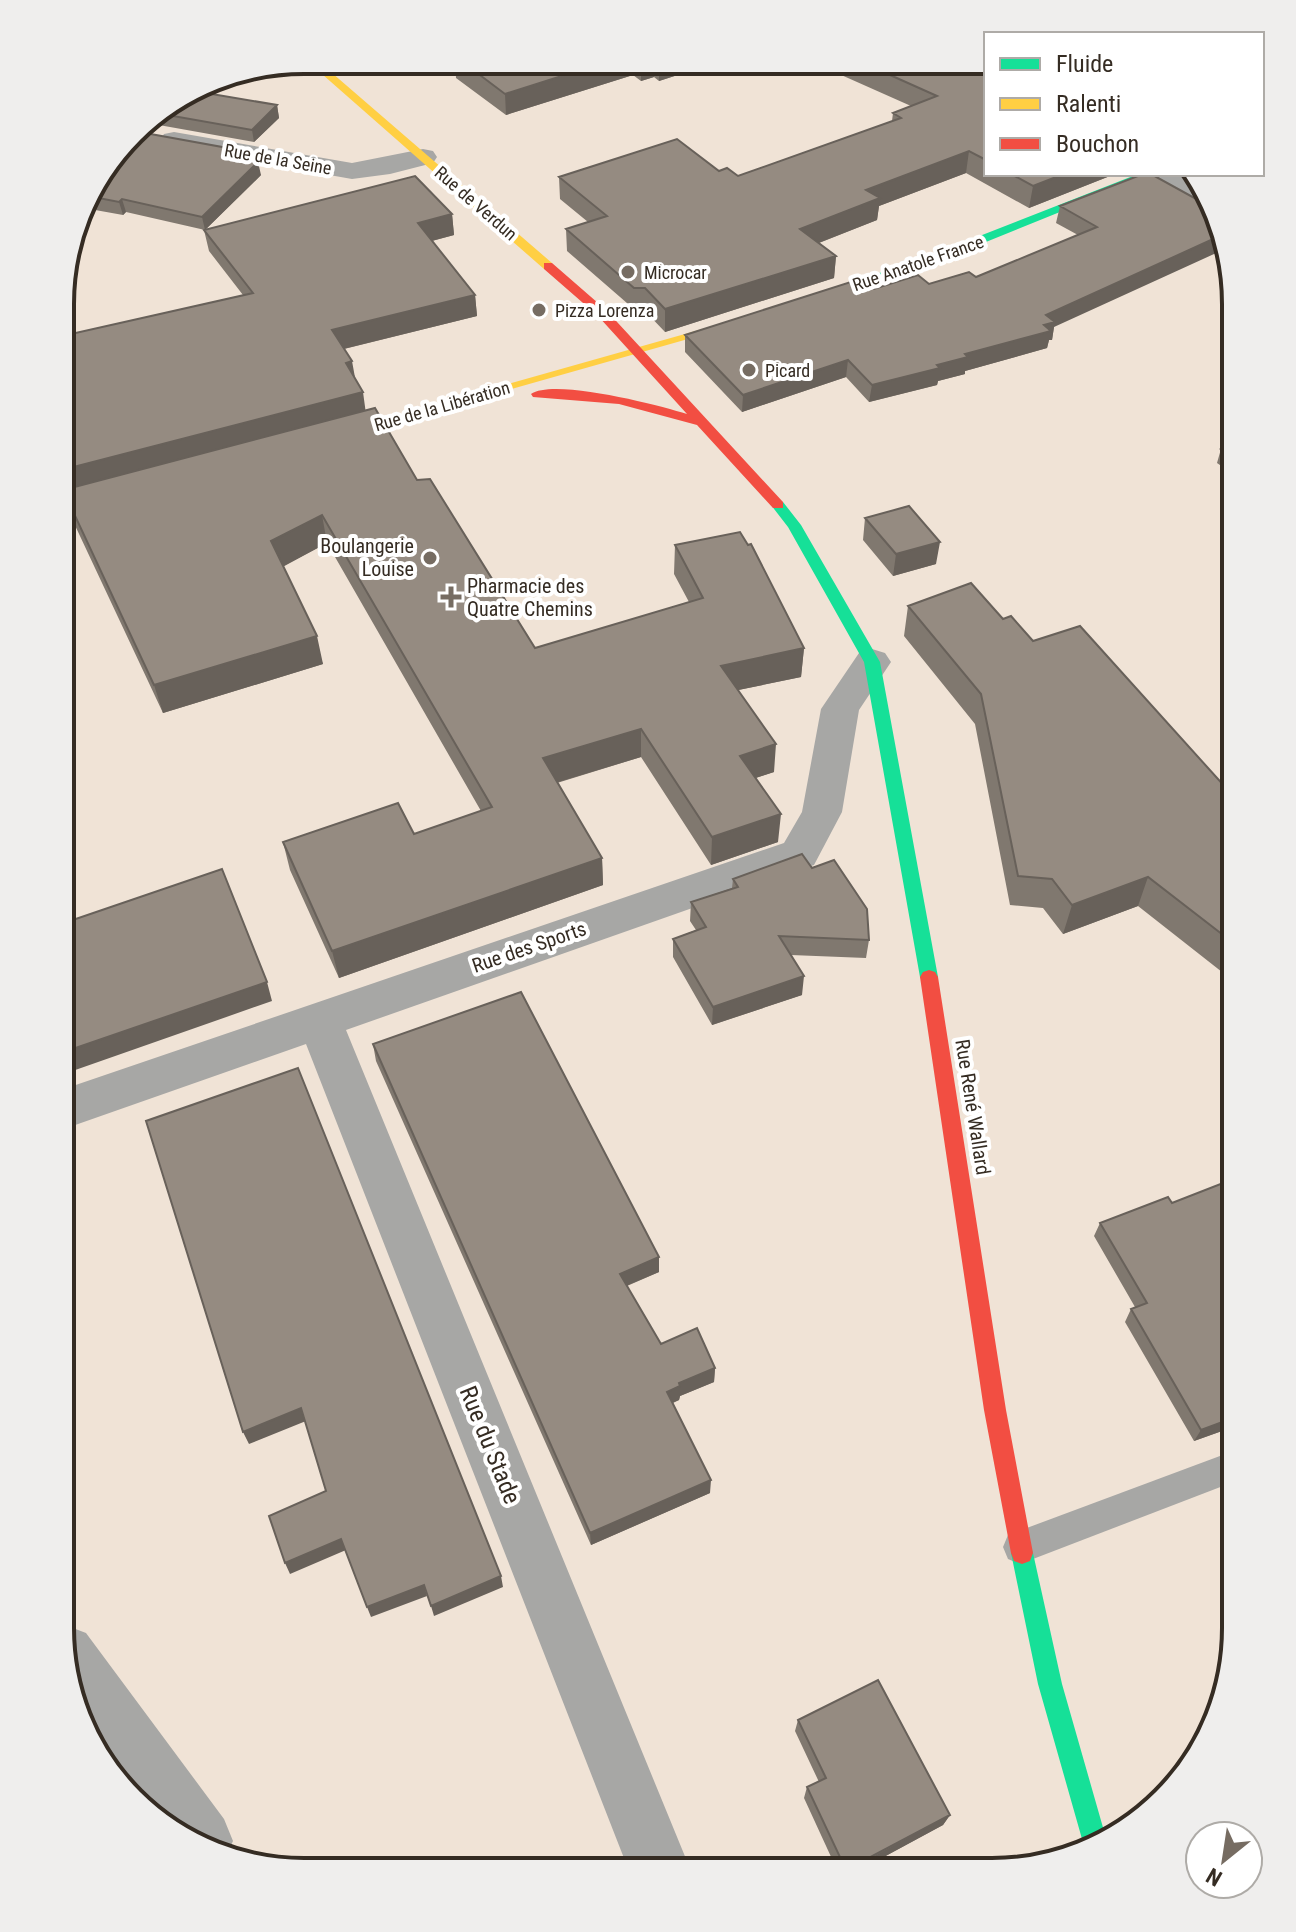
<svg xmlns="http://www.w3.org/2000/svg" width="1296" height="1932" viewBox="0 0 1296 1932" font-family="'Roboto Condensed',sans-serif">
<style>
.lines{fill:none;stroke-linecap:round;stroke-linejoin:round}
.lane{fill:#a7a7a5;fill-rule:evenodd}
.street{fill:#a7a7a5;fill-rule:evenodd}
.fast{fill:#16e098;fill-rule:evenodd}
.slow{fill:#ffcf43;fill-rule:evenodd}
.jam{fill:#f24e42;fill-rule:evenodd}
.wall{fill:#80786f}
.shaded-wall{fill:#68615a}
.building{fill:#958b81;stroke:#68615a;stroke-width:2}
.poi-dot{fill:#766c62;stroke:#fff;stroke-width:3}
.labels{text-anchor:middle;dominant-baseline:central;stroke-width:8;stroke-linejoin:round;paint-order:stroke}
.far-street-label{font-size:18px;fill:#352c23;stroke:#fff}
.far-poi-label{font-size:18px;fill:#352c23;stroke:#fff;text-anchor:start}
.poi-label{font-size:20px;fill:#352c23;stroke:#fff;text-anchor:end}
.street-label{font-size:20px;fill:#352c23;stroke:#fff}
.near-street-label{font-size:24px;fill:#352c23;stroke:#fff}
.rim{fill:none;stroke:#352c23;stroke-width:4}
</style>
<rect width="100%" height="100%" fill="#f0e3d6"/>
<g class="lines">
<path class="lane" d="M1236 1450V1481L1020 1564 1008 1559 1003 1547 1008 1535Z"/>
<path class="street" d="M174 132 352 163 423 149 433 151 437 157 433 163 390 174 352 179 164 146 160 140 164 134Z
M1143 174C1183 174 1187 170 1212 203L1196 202 1147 180Z
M872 649 885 653 891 662 859 710 842 812 814 865 346 1030 691 1871H629L306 1044 61 1130V1090L784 843 802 812 821 709 859 653Z
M65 1625 86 1633 224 1819 233 1841 228 1852 156 1822 79 1722 60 1628Z"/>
<path class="fast" d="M1138 174H1154L939 261 812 303 802 300 931 255Z
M778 501 783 502 801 525 880 662 938 977 935 982H923L920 977 864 662 788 527 771 505Z
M1022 1542 1030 1545 1033 1553 1062 1684 1106 1838 1086 1853 1038 1684 1011 1553 1014 1545Z"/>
<path class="slow" d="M306 60H317L552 263V269H544Z
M738 319 748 322 332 440H322L320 437Z"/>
<path class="jam" d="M544 263H552L606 310 783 502V508H773L697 425 619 404 533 397 531 394C554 378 658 405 687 414L598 316 544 269Z
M929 970 935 972 938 977 1006 1410 1033 1553 1030 1561 1022 1564 1014 1561 1011 1553 984 1410 920 977 923 972Z"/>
</g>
<path class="wall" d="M455 60 721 61 659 81 654 77 641 81 633 75 506 115 456 78Z
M812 62H986V174H1115L1029 208 966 173 879 206 877 220 819 243 836 256 834 278 665 332 645 311 635 310 567 251 566 229 588 222 560 199 559 177 719 171 738 176 892 121 893 113 911 106Z
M194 91 277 105 279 118 254 142 142 122Z
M235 158 261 175 205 230 452 214 454 235 432 241 475 295 477 316 344 349 365 411 417 480 535 648 689 602 674 574 675 545 804 648 801 677 738 690 774 772 755 778 778 842 711 865 641 757 557 783 602 858 603 885 339 978 290 870 283 842 414 834 481 811 327 543 283 566 323 664 163 713 72 519 64 493H62V336L243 295 209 251 204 230H205L126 212 123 215 84 208 92 182Z
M1143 174 1054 327 1052 340H1049L1047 348 965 371V374L938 381 937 385 869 402 846 377 742 412 685 352V335L874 289 929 284 976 277 1078 235 1056 223 1060 206Z
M1236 441V476L1217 463 1221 449Z
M865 518 936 564 893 576 863 540Z
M908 606 1003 619 1236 799V983L1138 906 1063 934 1043 908 1010 905 975 724 904 636Z
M812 868 869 940 866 958 791 955 802 995 712 1025 673 957V939L696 930 690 921 691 902 732 888 733 879Z
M373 1044 659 1257V1272L627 1286 661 1344 715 1368 714 1382 680 1396 679 1400 673 1403 710 1493 591 1545 376 1061Z
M1230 1128 1236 1135V1158L1223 1142Z
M1172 1203 1235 1339 1236 1426 1194 1441 1125 1322 1131 1309 1135 1307 1094 1236 1100 1223Z
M798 1720 950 1815 943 1825 856 1872H838L804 1798 807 1787 819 1782 795 1731Z"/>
<path class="shaded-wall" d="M609 61H632L633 75 506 115 505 94Z
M641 61H654V77L641 81Z
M659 61H721L659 81Z
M277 105 279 118 254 142 252 130Z
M233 149 236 161 226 156Z
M969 151 966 173 879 206 877 220 798 251 800 229 866 190Z
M258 162 261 175 205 230 202 217Z
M1064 174H1115L1029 208 1033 186Z
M122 199 126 212 123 215 119 202Z
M452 214 454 235 420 244 418 223Z
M1222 235 1225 249 1054 327 1052 340H1049L1047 348 965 371V374L938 381 937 385 869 402 872 385 937 365 965 354 1046 315Z
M836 256 834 278 665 332V309Z
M475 295 477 316 335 351 332 330Z
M848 360 846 377 742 412 743 395Z
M352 361 356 383 346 363Z
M363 392 366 414 62 493V470Z
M322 515 327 543 277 570 271 541Z
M940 542 936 564 893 576 896 554Z
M317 636 323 664 163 713 154 685Z
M804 648 801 677 719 694 721 666Z
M641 729V757L545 786 543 758Z
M776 744 774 772 738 784 740 756Z
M781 814 778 842 711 865 712 837Z
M602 858 603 885 339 978 332 951Z
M1148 877 1138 906 1063 934 1072 905Z
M804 976 802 995 712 1025 713 1007Z
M267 982 272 1001 61 1075V1053Z
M659 1257V1272L621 1288 620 1274Z
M1236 1328V1338L1222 1343 1230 1331Z
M715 1368 714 1382 680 1396 679 1400 667 1405V1392L679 1383Z
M301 1408 306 1421 249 1444 243 1432Z
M1236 1417V1426L1194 1441 1201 1430Z
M711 1480 710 1493 591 1545 590 1533Z
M341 1539 346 1550 290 1574 285 1563Z
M501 1576 503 1587 434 1616 431 1606Z
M424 1585 427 1596 371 1617 367 1607Z
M950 1815 943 1825 856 1872H845Z"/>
<path class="building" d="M460 60 609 61 505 94Z
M861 62H986V160L969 151 866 190 880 198 800 229 836 256 665 309 645 288H634L566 229 607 216 559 177 677 139 719 171 727 168 738 176 901 118 893 113 937 96Z
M194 91 277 105 252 130 156 113Z
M134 131 233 149 226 156 258 162 202 217 122 199 119 202 88 196 92 182Z
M1011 174H1064L1033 186Z
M1143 174H1151L1218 211 1222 235 1046 315 1055 322 1044 325 1051 331 965 354 968 357 937 365 940 368 872 385 848 360 743 395 685 335 860 279 874 289 918 275 929 284 969 272 976 277 1097 227 1060 206Z
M415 176 452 214 418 223 475 295 332 330 352 361 346 363 363 392 62 470V336L253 293 204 230Z
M375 408 417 480 430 479 535 648 703 598 675 545 740 532 748 545 751 544 804 648 721 666 776 744 740 756 781 814 712 837 641 729 543 758 602 858 332 951 283 842 398 803 414 834 492 807 322 515 271 541 317 636 154 685 63 490Z
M1236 441V458L1221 449Z
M909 506 940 542 896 554 865 518Z
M971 583 1003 619 1011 616 1033 641 1080 626 1236 799V945L1148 877 1072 905 1052 879 1018 876 981 694 908 606Z
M802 854 812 868 834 860 867 909 869 940 779 936 804 976 713 1007 673 939 706 927 691 902 738 887 733 879Z
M222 869 267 982 61 1053V924Z
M521 992 659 1257 620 1274 661 1344 697 1328 715 1368 679 1383 680 1386 667 1392 711 1480 590 1533 373 1044Z
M298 1068 501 1576 431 1606 424 1585 367 1607 341 1539 285 1563 269 1516 326 1491 301 1408 243 1432 146 1121Z
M1236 1126V1135L1230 1128Z
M1236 1178V1328L1230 1331 1236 1340V1417L1201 1430 1131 1309 1147 1303 1100 1223 1168 1197 1172 1203Z
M878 1680 950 1815 846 1870 807 1787 826 1778 798 1720Z
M525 1858 530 1871H501Z"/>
<g class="poi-dot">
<circle cx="628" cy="272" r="8"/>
<circle cx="539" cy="310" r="8"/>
<circle cx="749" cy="370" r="8"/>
<circle cx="430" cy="558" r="8"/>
<path d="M447 585h8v8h8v8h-8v8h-8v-8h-8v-8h8z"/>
</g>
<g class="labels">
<g class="far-street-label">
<text transform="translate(278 159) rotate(10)">Rue de la Seine</text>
<text transform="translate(476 203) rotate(41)">Rue de Verdun</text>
<text transform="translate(918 263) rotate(-19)">Rue Anatole France</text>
<text transform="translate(442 406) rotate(-16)">Rue de la Libération</text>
</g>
<g class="far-poi-label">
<text x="644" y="272">Microcar</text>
<text x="555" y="310">Pizza Lorenza</text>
<text x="765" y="370">Picard</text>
</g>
<g class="poi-label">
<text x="414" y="546">Boulangerie<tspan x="414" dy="23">Louise</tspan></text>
<text x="467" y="586" text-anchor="start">Pharmacie des<tspan x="467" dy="23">Quatre Chemins</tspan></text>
</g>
<g class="street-label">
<text transform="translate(529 947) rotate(-19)">Rue des Sports</text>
<text transform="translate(973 1107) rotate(81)">Rue René Wallard</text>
</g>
<g class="near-street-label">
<text transform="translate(490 1445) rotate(68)">Rue du Stade</text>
</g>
</g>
<path d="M0 0H1296V1932H0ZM304 74H992A230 230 0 0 1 1222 304V1628A230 230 0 0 1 992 1858H304A230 230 0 0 1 74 1628V304A230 230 0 0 1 304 74Z" fill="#efeeed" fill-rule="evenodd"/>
<path class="rim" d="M304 74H992A230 230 0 0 1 1222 304V1628A230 230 0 0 1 992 1858H304A230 230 0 0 1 74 1628V304A230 230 0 0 1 304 74Z"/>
<rect x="984" y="32" width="280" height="144" fill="#ffffff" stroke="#aeaba7" stroke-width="2"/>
<rect x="1000" y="58" width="40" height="12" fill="#16e098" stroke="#aeaba7" stroke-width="2"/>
<text x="1056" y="72" font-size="24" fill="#352c23">Fluide</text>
<rect x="1000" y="98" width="40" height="12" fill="#ffcf43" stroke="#aeaba7" stroke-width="2"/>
<text x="1056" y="112" font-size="24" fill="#352c23">Ralenti</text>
<rect x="1000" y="138" width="40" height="12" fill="#f24e42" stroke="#aeaba7" stroke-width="2"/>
<text x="1056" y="152" font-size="24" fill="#352c23">Bouchon</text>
<g transform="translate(1224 1860) rotate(210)"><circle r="38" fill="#ffffff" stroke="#aeaba7" stroke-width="2"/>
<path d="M0-6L14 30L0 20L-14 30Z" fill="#766c62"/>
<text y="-12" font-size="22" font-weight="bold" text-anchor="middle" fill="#352c23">N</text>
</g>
</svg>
